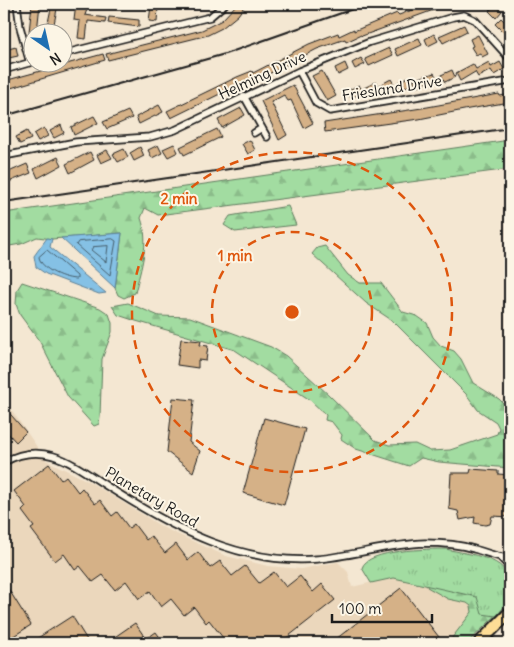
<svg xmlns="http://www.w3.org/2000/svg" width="514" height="647" viewBox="0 0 514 647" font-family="Delius,sans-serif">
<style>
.built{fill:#ebd7bc}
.forest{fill:url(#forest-firs);stroke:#5f7c5e}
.park{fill:url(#park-tufts);stroke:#5f7c5e}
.water{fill:#85c1e5;stroke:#5b7f95}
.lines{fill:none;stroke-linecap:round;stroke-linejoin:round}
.shore{stroke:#465e6c;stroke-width:1}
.building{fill:#d5b187;stroke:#1c1c1c}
.minor-casing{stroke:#1c1c1c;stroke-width:9}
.primary-casing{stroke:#1c1c1c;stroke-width:14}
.minor{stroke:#fcf5e5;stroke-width:5.5}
.primary{stroke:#fedd96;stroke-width:10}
.rail{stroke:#1c1c1c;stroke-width:2}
.ring{fill:none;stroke:#de560d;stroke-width:2.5;stroke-dasharray:9 6}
.labels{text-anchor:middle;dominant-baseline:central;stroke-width:4;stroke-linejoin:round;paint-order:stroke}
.street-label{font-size:15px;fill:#1c1c1c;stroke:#fcf5e5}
.centre{fill:#de560d;stroke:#fcf5e5;stroke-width:2.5}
.ring-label{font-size:15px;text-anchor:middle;font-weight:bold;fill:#de560d;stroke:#fcf5e5;stroke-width:4;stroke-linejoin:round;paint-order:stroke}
</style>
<defs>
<pattern id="forest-firs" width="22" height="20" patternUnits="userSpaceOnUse" patternTransform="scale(1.25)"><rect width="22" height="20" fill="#a2dca1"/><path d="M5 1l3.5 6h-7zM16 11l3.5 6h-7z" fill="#8bbc8a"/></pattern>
<pattern id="park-tufts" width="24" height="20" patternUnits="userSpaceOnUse" patternTransform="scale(1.25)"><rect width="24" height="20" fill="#a2dca1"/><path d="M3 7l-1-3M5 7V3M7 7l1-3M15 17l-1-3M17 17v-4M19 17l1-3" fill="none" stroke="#8bbc8a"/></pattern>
</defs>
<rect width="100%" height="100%" fill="#f4e7d2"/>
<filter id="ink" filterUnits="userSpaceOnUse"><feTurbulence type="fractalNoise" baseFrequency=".02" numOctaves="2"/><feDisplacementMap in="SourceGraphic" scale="10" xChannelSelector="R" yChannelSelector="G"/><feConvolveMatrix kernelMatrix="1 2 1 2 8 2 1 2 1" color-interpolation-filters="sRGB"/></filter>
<g filter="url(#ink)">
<path class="built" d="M4 399 46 460 88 481 164 528 197 543 226 556 268 566 301 569 338 562 348 572 352 587 394 577 478 597 482 614 454 643H4Z"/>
<path class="forest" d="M510 140V169L158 215 145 208 141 218C150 244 141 267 135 293L124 298 118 295 115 288 122 233 52 239 37 237 21 244 4 247V213Z
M288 206 296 225 235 232 224 225 230 216Z
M325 246 348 275 360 283H381L403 312 417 316 427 323 433 337 441 346 454 351 461 359 473 383 499 399 510 410V468L439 462 421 458 409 466 356 449 341 439 342 435 332 422 325 420 326 415 310 400 235 350 136 321 118 315 112 306 128 303 159 316 190 317 271 347 286 356 329 395 375 440 389 445 415 444 430 451 450 450 497 434 499 428 496 422 478 410 466 394 393 321 366 303 312 254 317 248Z
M22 282 100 308 109 314 112 323V332L102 359 100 416 99 424 94 426 68 397 40 342 20 315 16 304 17 290Z
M415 554 502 610 467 643H448L472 612 471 606 467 603 448 599 427 587 429 582Z"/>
<path class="park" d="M446 549C469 555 510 556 510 586 510 599 506 606 496 616L482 614 477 597 394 578 371 583 362 568C367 549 429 549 446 549Z"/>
<path class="water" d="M122 233 115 288 61 238Z
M47 238 52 239 50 247 106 293 99 294 46 274 36 267 34 256Z"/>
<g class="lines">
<path class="shore" d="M113 239 116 241 110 275 76 245 78 242Z
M108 246 106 262 91 250 93 247Z
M47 250 77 276V279C65 279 41 270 39 257Z"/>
</g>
<path class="building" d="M32 4H40L37 32H29Z
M52 4H58L53 29 47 27Z
M76 4H89L85 15 106 18 105 23 88 21 86 39 78 38 80 21 74 20Z
M237 4H246L238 15 222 28 208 35 108 60 106 54 202 30 222 20Z
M428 4H450L362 36 361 35 346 42 345 39 317 49 261 78 260 76 230 89 171 118 167 111 237 77 252 71 253 73 309 44 338 33 339 36 354 29V31L397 13 399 15Z
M495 5 502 11 496 18 489 11Z
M151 6 158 7 157 22 149 21Z
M109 17 139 20V27L108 23Z
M501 18 510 27V39L495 24Z
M464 25 467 31 443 43 439 36Z
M434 34 438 41 428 46 425 39Z
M478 35 488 54 482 57 480 53 476 55 471 47 473 46 470 39Z
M419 38 422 45 398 56 395 49Z
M16 47 18 56 4 59V50Z
M389 48 393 55 369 66 365 59Z
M103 54 105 60 4 90V81Z
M361 58 365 64 355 69 352 63Z
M489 62 491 67 500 62 504 69 494 75 491 70 478 77 475 72 460 81 456 73 473 64 476 69Z
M345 63 348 70 338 75 335 68Z
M452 70 455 77 445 82 441 75Z
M322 71 336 96 327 101 312 76Z
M434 73 438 80 431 84 429 81 417 87 413 80Z
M408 77 412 84 400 90 397 83Z
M391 79 395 86 384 92 380 85Z
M376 82 379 89 368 95 364 88Z
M293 85 313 123 304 128 291 100 288 101 284 95 271 102 287 135 279 140 261 101Z
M359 85 363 92 351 98 347 91Z
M499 94 500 96 510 94V105L504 106V103L469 109 419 119 325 132 324 123 422 108Z
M159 105 163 112 139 124 136 117Z
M241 108 245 115 222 128 218 120Z
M128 111 132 118 107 129 103 122Z
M94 116 98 123 74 135 71 127Z
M61 125 64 133 54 138 50 131Z
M44 128 48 136 38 141 34 134Z
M217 129 221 137 184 155 180 147Z
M27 131 31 139 20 144 16 137Z
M250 140 255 150 248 154 242 144Z
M174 144 178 152 168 157 163 149Z
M158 145 162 153 152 158 148 150Z
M140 147 144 156 134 161 130 153Z
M124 149 128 157 118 162 113 154Z
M107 150 112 158 101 163 97 155Z
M90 152 94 160 70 173 66 164Z
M58 157 62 165 38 178 34 169Z
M27 164 31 173 6 183 4 174Z
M181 339 201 341 200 345 208 346 206 361 198 360V368L177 365Z
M173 398 194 400 189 442 200 451 193 472 167 452Z
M4 407 26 432 16 442 4 429Z
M264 418 305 429 284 505 243 493Z
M49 464 61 480 66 476 78 492 82 488 95 504 100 500 112 516 117 512 129 528 134 524 146 540 151 536 165 553 176 544 188 560 198 552 210 568 220 561 232 576 245 566 259 583 274 572 286 587 300 576 313 592 322 584 335 600 280 643H227L209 620 206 623 194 607 184 615 171 599 161 607 150 591 139 599 126 581 115 590 103 575 93 582 80 566 75 570 64 554 55 561 31 529 34 527 22 511 26 507 14 491Z
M471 469 498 471V474L510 475V517L492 516 490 524 485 525 474 523 475 517 460 520 458 511 449 509 451 473H470Z
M4 582 31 625 4 642Z
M401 588 442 641 439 643H331Z
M72 616 89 643H30Z
M135 623 146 639 156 632 164 643H106Z"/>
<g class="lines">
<g class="minor-casing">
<path id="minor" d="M17 4 20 27 30 63
M62 54 210 17 225 4
M4 70 32 62
M299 71 316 103 330 111 510 81
M244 96 267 137
M254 133 262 128
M4 156 76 142 150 137 175 130 299 71 370 42 453 17 464 15 475 20 510 59
M4 462C47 438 77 468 113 490 175 529 241 565 317 559 353 556 389 544 425 543 442 543 458 544 474 549 486 552 498 558 510 558
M501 558 510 567"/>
</g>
<g class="primary-casing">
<path id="primary" d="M479 643 510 612"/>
</g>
<use href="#minor" class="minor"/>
<use href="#primary" class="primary"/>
<path class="rail" d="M4 116 225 54 367 4
M4 202 510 128"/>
</g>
</g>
<g class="ring">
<circle cx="292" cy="312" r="80"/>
<circle cx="292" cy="312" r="160"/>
</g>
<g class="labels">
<g class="street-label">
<text transform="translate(262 75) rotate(-25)">Helming Drive</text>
<text transform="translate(392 88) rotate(-9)">Friesland Drive</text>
<text transform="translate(152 497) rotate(30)">Planetary Road</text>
</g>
</g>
<circle cx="292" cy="312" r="8" class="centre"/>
<g class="ring-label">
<text x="179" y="204">2 min</text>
<text x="235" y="261">1 min</text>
</g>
<rect width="514" height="647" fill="none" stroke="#fcf5e5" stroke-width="20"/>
<rect x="10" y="10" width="494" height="627" fill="none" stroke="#1c1c1c" stroke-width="2" filter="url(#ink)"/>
<g transform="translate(48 48) rotate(146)"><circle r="24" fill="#fcf5e5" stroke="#a29e95"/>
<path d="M0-4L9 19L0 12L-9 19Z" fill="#1f6fb2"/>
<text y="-8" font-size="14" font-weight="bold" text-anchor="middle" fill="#1c1c1c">N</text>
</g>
<path d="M332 614v8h100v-8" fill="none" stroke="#1c1c1c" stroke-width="2.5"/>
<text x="339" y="614" font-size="15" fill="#1c1c1c" stroke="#fcf5e5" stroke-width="4" paint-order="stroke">100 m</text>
</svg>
